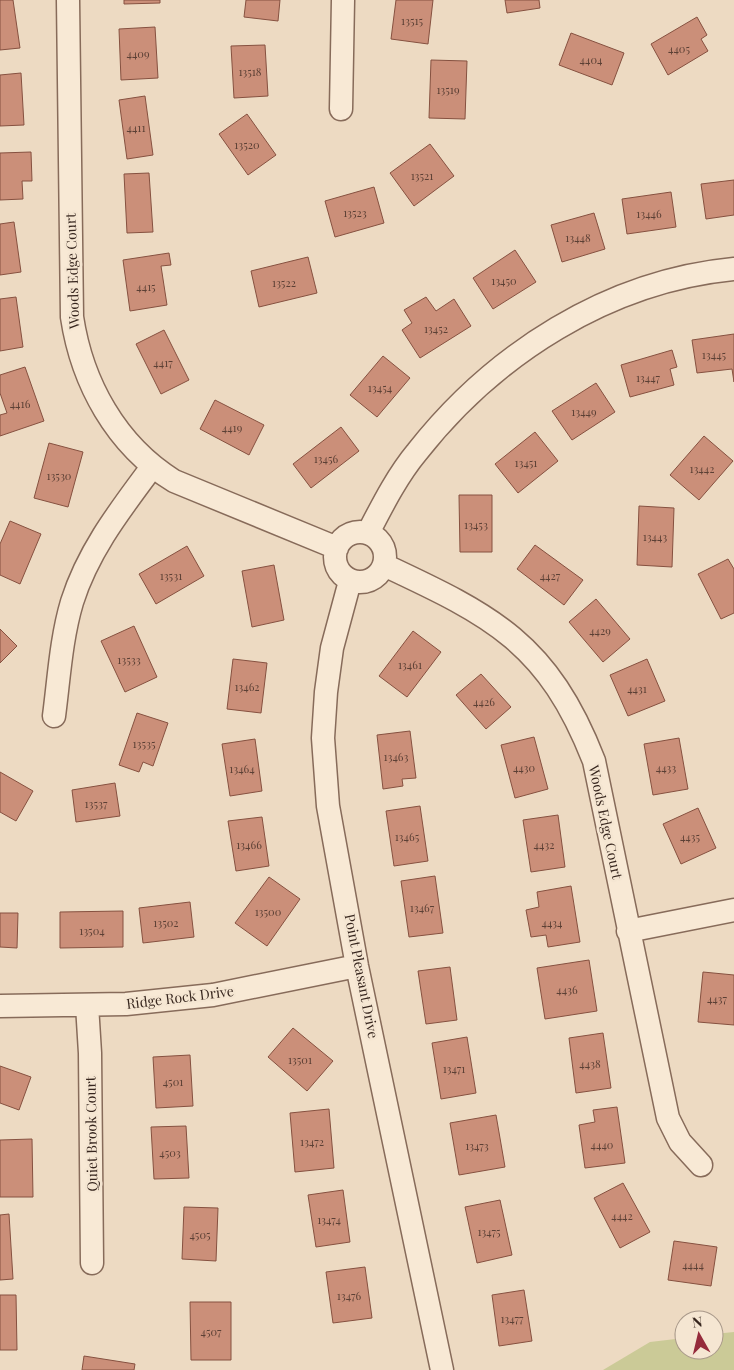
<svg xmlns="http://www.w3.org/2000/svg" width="734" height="1370" viewBox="0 0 734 1370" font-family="'Playfair Display',serif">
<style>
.green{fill:#cbca97}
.building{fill:#cb8f79;stroke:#865140}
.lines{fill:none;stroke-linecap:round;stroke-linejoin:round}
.minor-casing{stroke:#876b5a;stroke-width:25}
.minor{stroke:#f8e9d5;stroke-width:22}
.labels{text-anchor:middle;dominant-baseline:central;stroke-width:5;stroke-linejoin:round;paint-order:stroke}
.number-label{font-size:11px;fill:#5c4035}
.street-label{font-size:14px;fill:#37261e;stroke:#f5e6d2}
</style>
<rect width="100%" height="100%" fill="#eddac2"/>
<path class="green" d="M734 1332V1370H603L650 1342 684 1338V1350H714V1334Z"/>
<path class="building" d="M0 0H13L20 48 0 50Z
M124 0H160V3L124 4Z
M246 0H280L278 21 244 17Z
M396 0H433L428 44 391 39Z
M505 0H539L540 8 507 13Z
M697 17 707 35 701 39 708 51 668 75 651 44Z
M155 27 158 78 121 80 119 29Z
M571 33 624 53 612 85 559 65Z
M265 45 268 96 234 98 231 46Z
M431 60 467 61 465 119 429 118Z
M21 73 24 125 0 126V75Z
M145 96 153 155 127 159 119 100Z
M247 114 276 155 248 175 219 134Z
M430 144 454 176 414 206 390 173Z
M31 152 32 181H22L23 199 0 200V153Z
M149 173 153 232 127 233 124 174Z
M734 180V215L706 219 701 184Z
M374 187 384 223 335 237 325 201Z
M671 192 676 227 627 234 622 199Z
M594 213 605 249 562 262 551 225Z
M14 222 21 272 0 275V224Z
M515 250 536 282 493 309 473 278Z
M169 253 171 265 161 266 167 305 130 311 123 260Z
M308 257 317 293 259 307 251 271Z
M16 297 23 347 0 351V299Z
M426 297 436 311 454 299 471 326 420 358 402 330 412 323 404 310Z
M164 330 189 380 161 394 136 344Z
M734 334V382L732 369 697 373 692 340Z
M672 350 677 367 670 369 674 385 630 397 621 365Z
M383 356 410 378 377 417 350 395Z
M25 367 44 421 0 436V415L7 413 0 393V375Z
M596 383 615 412 572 440 552 411Z
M215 400 264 425 249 455 200 429Z
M341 427 359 451 311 488 293 464Z
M535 432 558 461 518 493 495 464Z
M704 436 733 461 699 500 670 475Z
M49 443 83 452 68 507 34 498Z
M459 495H492V552H460Z
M639 506 674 508 672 567 637 565Z
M10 521 41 534 20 584 0 575V544Z
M535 545 583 580 564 605 517 569Z
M187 546 204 576 156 604 139 574Z
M728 559 734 569V613L721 619 698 574Z
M274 565 284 620 252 627 242 571Z
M596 599 630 639 603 662 569 622Z
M134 626 157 677 125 692 101 641Z
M0 629 17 646 0 663Z
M413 631 441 652 407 697 379 676Z
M233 659 267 663 261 713 227 709Z
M647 659 665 701 628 716 610 675Z
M481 674 511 707 486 729 456 695Z
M137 713 168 723 153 766 143 762 139 772 119 765Z
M410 731 416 778 402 779 403 786 383 789 377 735Z
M534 737 548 789 515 798 501 745Z
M679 738 688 789 653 795 644 744Z
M255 739 262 791 230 796 222 744Z
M0 772 33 791 16 821 0 812Z
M115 783 120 816 76 822 72 790Z
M420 806 428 861 394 866 386 811Z
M698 808 716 848 681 864 663 824Z
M558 815 565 867 531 872 523 820Z
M262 817 269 866 236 871 228 821Z
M435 876 443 933 409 937 401 881Z
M269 877 300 899 267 946 235 923Z
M571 886 580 942 548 947 546 935 531 937 526 910 539 907 537 892Z
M190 902 194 937 143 943 139 908Z
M123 911V947L60 948V912Z
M0 913H18L17 948 0 947Z
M589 960 597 1011 545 1019 537 968Z
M450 967 457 1020 426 1024 418 971Z
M703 972 734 975V1025L698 1022Z
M293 1028 333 1061 307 1091 268 1057Z
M603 1033 611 1088 576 1093 569 1038Z
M467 1037 476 1093 441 1099 432 1043Z
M190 1055 193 1106 156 1108 153 1057Z
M0 1066 31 1077 19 1110 0 1103Z
M617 1107 625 1163 585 1168 579 1125 595 1122 593 1110Z
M329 1109 334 1168 295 1172 290 1113Z
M496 1115 505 1167 459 1175 450 1123Z
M186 1126 189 1178 154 1179 151 1127Z
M32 1139 33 1197H0V1140Z
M623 1183 650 1232 620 1248 594 1198Z
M343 1190 350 1242 316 1247 308 1195Z
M500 1200 512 1255 477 1263 465 1207Z
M184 1207 218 1208 216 1261 182 1259Z
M9 1214 13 1279 0 1280V1215Z
M674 1241 717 1247 711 1286 668 1280Z
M365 1267 372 1318 333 1323 326 1272Z
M524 1290 532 1341 499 1346 492 1295Z
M0 1295H16L17 1350H0Z
M190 1302H231V1360H191Z
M84 1356 135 1364 134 1370H82Z"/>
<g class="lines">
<g class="minor-casing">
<path id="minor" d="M68 0 72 317C82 383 116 445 174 481L337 548
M341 109 343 0
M335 557a25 25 0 1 1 50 0a25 25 0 1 1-50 0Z
M368 533C382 506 397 476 417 452 494 354 608 281 734 269
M384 565C493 616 548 643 594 761L668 1118 680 1142 701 1165
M350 581 332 648 326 692 323 738 328 806 357 966 442 1370
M54 716C59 678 61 639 72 602 88 551 120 510 152 467
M628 931 734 910
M87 1005 90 1053 92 1263
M0 1006 126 1004 213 995 357 966"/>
</g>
<use href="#minor" class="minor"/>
</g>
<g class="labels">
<g class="number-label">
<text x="412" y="20">13515</text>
<text x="679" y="48">4405</text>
<text x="138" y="53">4409</text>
<text x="591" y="59">4404</text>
<text x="250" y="71">13518</text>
<text x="448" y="89">13519</text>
<text x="136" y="127">4411</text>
<text x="247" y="144">13520</text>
<text x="422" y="175">13521</text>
<text x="355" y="212">13523</text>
<text x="649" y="213">13446</text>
<text x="578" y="237">13448</text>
<text x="504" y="280">13450</text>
<text x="284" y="282">13522</text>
<text x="146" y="286">4415</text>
<text x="436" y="328">13452</text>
<text x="714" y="354">13445</text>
<text x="163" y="362">4417</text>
<text x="648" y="377">13447</text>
<text x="380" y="387">13454</text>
<text x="20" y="403">4416</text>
<text x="584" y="411">13449</text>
<text x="232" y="427">4419</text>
<text x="326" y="458">13456</text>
<text x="526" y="462">13451</text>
<text x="702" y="468">13442</text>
<text x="59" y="475">13530</text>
<text x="476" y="524">13453</text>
<text x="655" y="536">13443</text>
<text x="171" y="575">13531</text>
<text x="550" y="575">4427</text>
<text x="600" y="630">4429</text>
<text x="129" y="659">13533</text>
<text x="410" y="664">13461</text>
<text x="247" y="686">13462</text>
<text x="637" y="688">4431</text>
<text x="484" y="701">4426</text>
<text x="144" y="743">13535</text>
<text x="396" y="756">13463</text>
<text x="524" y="767">4430</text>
<text x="666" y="767">4433</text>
<text x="242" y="768">13464</text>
<text x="96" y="803">13537</text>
<text x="407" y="836">13465</text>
<text x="690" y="836">4435</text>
<text x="249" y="844">13466</text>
<text x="544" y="844">4432</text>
<text x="422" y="907">13467</text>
<text x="268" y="911">13500</text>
<text x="166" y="922">13502</text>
<text x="552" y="922">4434</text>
<text x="92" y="930">13504</text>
<text x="567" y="989">4436</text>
<text x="717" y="998">4437</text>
<text x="300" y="1059">13501</text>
<text x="590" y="1063">4438</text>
<text x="454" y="1068">13471</text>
<text x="173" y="1081">4501</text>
<text x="312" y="1141">13472</text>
<text x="602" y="1144">4440</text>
<text x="477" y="1145">13473</text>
<text x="170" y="1152">4503</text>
<text x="622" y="1215">4442</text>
<text x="329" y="1219">13474</text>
<text x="489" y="1231">13475</text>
<text x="200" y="1234">4505</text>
<text x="693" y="1264">4444</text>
<text x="349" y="1295">13476</text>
<text x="512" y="1318">13477</text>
<text x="211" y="1331">4507</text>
</g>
<g class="street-label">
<text transform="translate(72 271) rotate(-92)">Woods Edge Court</text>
<text transform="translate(606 822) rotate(78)">Woods Edge Court</text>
<text transform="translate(362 976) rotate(79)">Point Pleasant Drive</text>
<text transform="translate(180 997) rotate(-7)">Ridge Rock Drive</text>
<text transform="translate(91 1134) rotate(-91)">Quiet Brook Court</text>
</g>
</g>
<g transform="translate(699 1335) rotate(352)"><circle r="24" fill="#f5e6d2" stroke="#a9998a"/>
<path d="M0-4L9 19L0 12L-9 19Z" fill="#952b3b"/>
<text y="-8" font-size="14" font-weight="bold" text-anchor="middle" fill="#37261e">N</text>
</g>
</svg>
